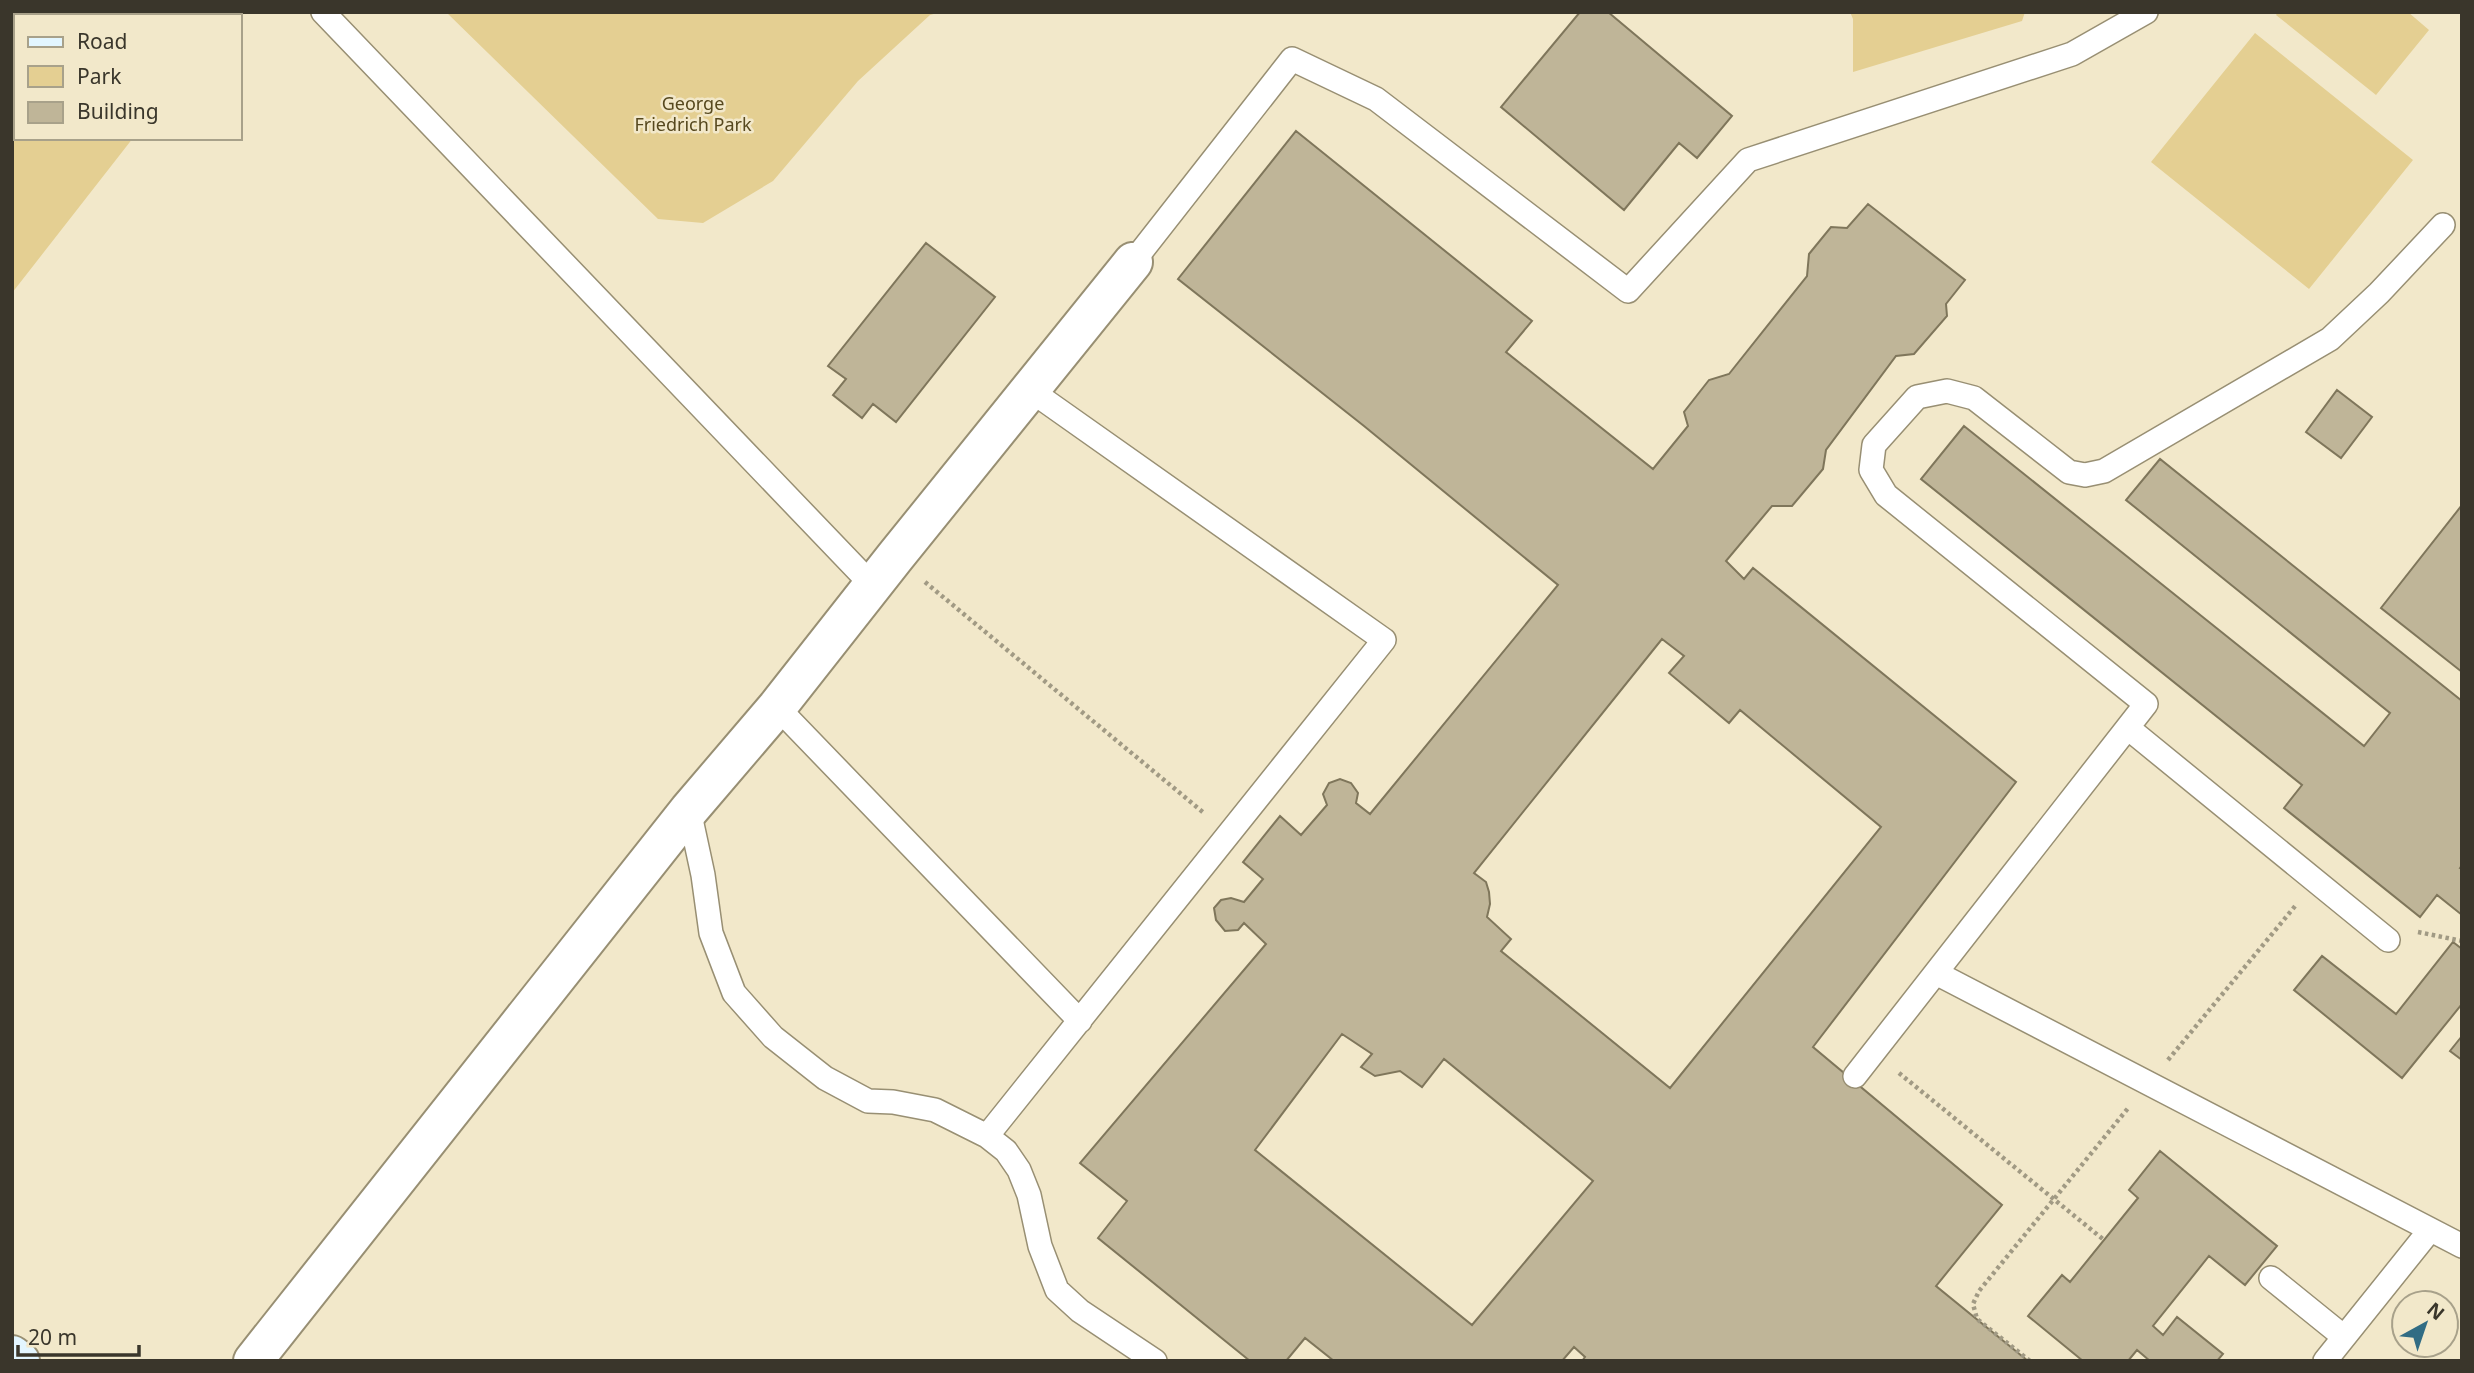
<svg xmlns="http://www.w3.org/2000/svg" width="2474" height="1373" viewBox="0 0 2474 1373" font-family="'Noto Sans',sans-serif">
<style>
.green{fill:#e4cf92}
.building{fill:#bfb598;stroke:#7f765b;stroke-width:2;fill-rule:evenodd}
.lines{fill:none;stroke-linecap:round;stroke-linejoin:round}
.service-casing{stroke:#988f73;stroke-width:26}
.minor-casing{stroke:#988f73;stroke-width:42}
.secondary-casing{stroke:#988f73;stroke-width:42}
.path{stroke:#a19a84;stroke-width:4.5;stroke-dasharray:3.5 3.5;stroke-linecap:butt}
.service{stroke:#fff;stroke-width:23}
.minor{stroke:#fff;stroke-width:38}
.secondary{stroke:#e3f6ff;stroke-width:38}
.labels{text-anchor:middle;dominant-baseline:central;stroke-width:5;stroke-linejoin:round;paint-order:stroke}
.park-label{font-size:18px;fill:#56481e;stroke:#f2e8ca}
</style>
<rect width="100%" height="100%" fill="#f2e8ca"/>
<path class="green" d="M12 12 230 13 228 16H16V138H133L12 293Z
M446 12H941L930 15 858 81 773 181 703 223 658 219Z
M1850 12H2025L2022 21 1853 72V19Z
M2278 12H2408L2429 30 2376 95 2276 15Z
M2255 33 2413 160 2309 289 2151 162Z"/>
<path class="building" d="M1580 12H1608L1732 116 1697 158 1679 143 1624 210 1501 107Z
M1296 131 1532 321 1506 352 1653 469 1688 426 1684 412 1709 380 1729 374 1807 276 1809 254 1831 227 1847 228 1868 204 1965 280 1946 304 1947 316 1914 354 1896 356 1826 450 1823 469 1792 506H1772L1726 561 1744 579 1753 568 2016 782 1813 1047 2002 1205 1936 1286 2028 1361H1582L1585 1357 1574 1347 1562 1361H1334L1305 1338 1286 1361H1250L1098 1238 1127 1201 1080 1163 1266 944 1244 923 1238 930 1225 931 1216 920 1214 908 1221 900 1231 898 1244 902 1263 879 1243 862 1280 816 1301 835 1327 805 1323 794 1329 783 1340 779 1351 783 1358 793 1356 803 1370 814 1558 585 1364 426 1178 279ZM1662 639 1684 656 1669 673 1729 723 1740 710 1881 827 1670 1088 1501 951 1511 939 1487 917 1490 904 1489 892 1486 882 1474 873ZM1342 1034 1372 1054 1361 1067 1375 1076 1400 1071 1422 1087 1444 1059 1593 1181 1472 1325 1255 1150Z
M926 243 995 297 896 422 873 404 862 418 833 395 846 379 828 366Z
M2337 390 2372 417 2341 458 2306 432Z
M1964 426 2364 746 2390 713 2126 500 2160 459 2462 701V865L2460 868 2462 869V915L2437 895 2420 917 2284 808 2302 785 1921 479Z
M2462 505V672L2381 608Z
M2453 942 2462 949V1004L2402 1078 2294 990 2322 956 2396 1014Z
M2462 1036V1060L2450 1051Z
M2160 1151 2277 1246 2245 1285 2209 1256 2153 1326 2163 1335 2177 1317 2223 1354 2217 1361H2150L2137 1350 2128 1361H2083L2028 1316 2062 1275 2070 1282 2138 1198 2129 1190Z"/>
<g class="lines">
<g class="service-casing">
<path id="service" d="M323 12 872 585
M1133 262 1292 59 1376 99 1628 291 1748 160 2072 54 2146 12
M777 707 1080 1021
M2128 728 2388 940
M689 810 703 875 711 933 734 993 773 1037 825 1078 868 1101 893 1102 935 1110 987 1136 1006 1151 1019 1170 1029 1195 1040 1246 1057 1290 1080 1311 1155 1361
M1936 973 2462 1246
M1855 1076 2146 704 1886 495 1871 470 1874 445 1917 397 1947 391 1974 398 2069 472 2085 475 2104 471 2330 339 2379 293 2443 225
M987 1136 1384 640 1030 390
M2271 1278 2344 1337
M2325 1361 2430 1230"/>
</g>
<g class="minor-casing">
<path id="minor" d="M253 1361 689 810 777 707 895 557 1133 262"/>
</g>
<g class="secondary-casing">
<path id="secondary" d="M12 1355 20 1361"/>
</g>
<path class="path" d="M925 582 1204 813
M2418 932 2462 941
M2168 1060 2296 905
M1899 1073 2104 1240
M2030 1361 1977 1319 1973 1304 1979 1291 2129 1107"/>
<use href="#service" class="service"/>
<use href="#minor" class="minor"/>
<use href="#secondary" class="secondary"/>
</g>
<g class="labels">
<g class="park-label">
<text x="693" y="103">George<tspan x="693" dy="21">Friedrich Park</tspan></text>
</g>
</g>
<rect width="2474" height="1373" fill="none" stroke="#3a362b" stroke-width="28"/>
<rect x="14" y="14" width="228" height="126" fill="#f2e8ca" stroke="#a8a18a" stroke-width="2"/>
<rect x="28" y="37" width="35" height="10" fill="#e3f6ff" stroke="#a8a18a" stroke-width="2"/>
<text x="77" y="49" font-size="21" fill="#3a362b">Road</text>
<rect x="28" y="66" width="35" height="21" fill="#e4cf92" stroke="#a8a18a" stroke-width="2"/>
<text x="77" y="84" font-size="21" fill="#3a362b">Park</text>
<rect x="28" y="102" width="35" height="21" fill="#bfb598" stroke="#a8a18a" stroke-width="2"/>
<text x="77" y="119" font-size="21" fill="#3a362b">Building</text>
<g transform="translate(2425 1324) rotate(40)"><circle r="33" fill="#f2e8ca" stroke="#a8a18a" stroke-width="2"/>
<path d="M0-5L12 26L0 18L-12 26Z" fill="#316c84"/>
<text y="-10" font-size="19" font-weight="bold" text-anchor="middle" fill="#3a362b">N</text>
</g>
<path d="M18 1345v10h121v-10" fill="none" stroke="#3a362b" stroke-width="3.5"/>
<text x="28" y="1345" font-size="21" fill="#3a362b" stroke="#f2e8ca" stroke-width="5" paint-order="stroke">20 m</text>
</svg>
